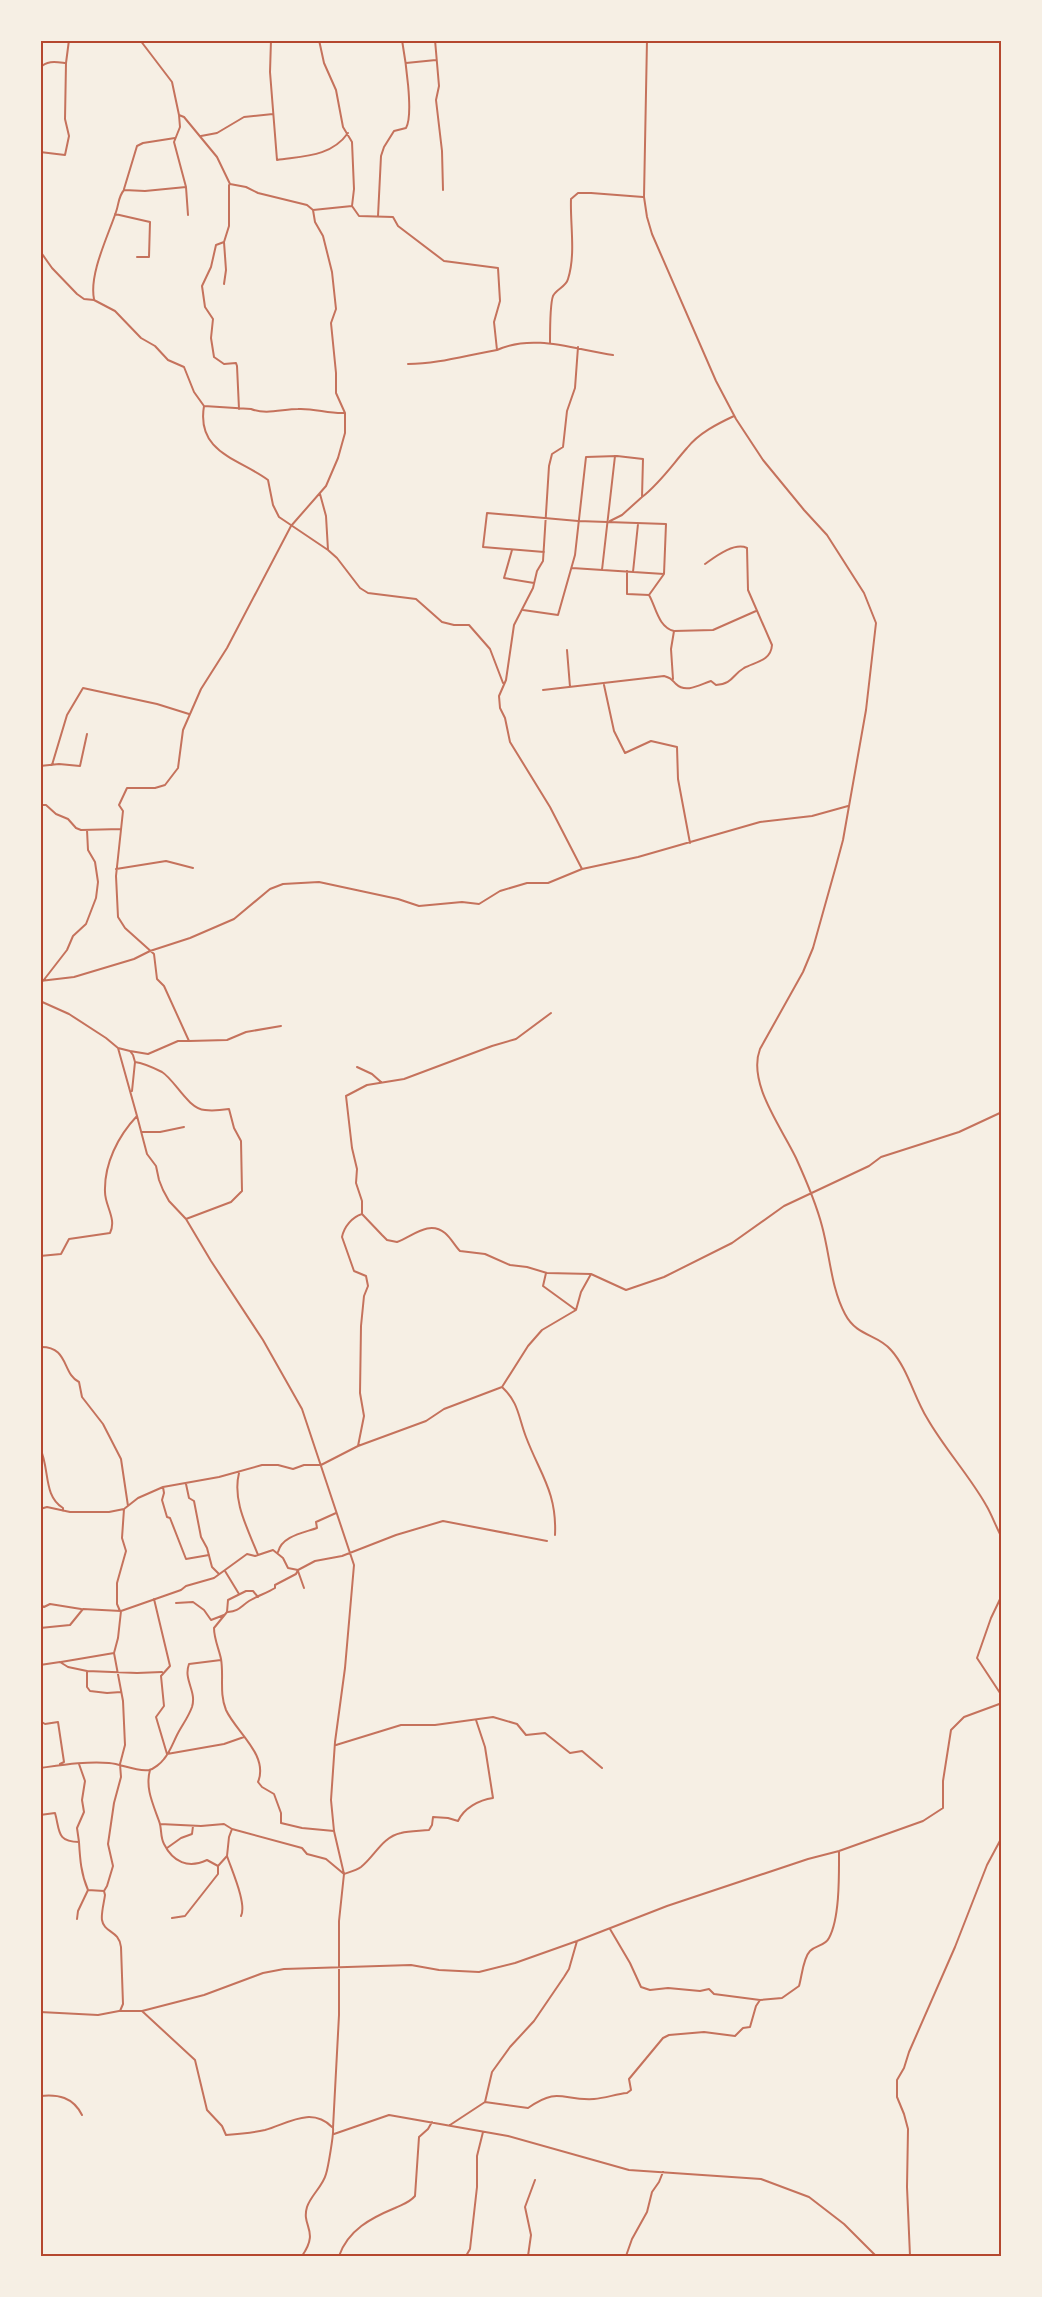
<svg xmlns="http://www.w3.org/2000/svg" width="1042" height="2297" viewBox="0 0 1042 2297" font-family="'Nunito Sans',sans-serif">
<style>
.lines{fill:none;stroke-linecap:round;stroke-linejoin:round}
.minor{stroke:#c5725c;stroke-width:2}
.neatline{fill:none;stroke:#b5482f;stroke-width:2}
</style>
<rect width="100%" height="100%" fill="#f6efe4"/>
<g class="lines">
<path class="minor" d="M140 40 172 82 179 115 184 117 217 157 230 184 246 187 258 193 307 205 313 210 315 222 323 236 332 272 336 309 331 323 336 373V393L345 413V433L338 458 326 486 291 526 227 648 201 689 183 730 178 768 165 785 155 788H127L119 805 123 811 116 876 118 917 125 928 154 954 157 979 164 986 189 1041 227 1040 246 1032 281 1026
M271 40 270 72 277 160C303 156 331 157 348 133
M319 40 324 63 336 90 343 127 352 142 354 189 352 206
M435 40 439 86 436 100 442 151 443 190
M647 40 644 197 647 217 652 234 716 381 736 419 763 460 804 510 827 535 864 593 876 623 866 710 843 840 836 866 813 948 803 972 760 1049C747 1083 782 1128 796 1158 806 1180 816 1203 822 1226 830 1255 831 1288 845 1314 857 1337 878 1334 891 1350 908 1369 914 1397 927 1418 944 1448 969 1475 986 1505 992 1515 996 1527 1002 1538
M406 63 436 60
M40 68C47 60 56 62 66 63L69 40
M201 136 217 133 244 117 273 114
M40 152 65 155 69 136 65 119 66 63
M186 187 188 215
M124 189 137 146 143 143 175 138
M313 210 352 206 359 216 393 217 398 226 444 261 498 268 500 301 494 322 497 350C467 355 438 364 408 364
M115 214 150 222 149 257H137
M378 216 381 156 384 147 394 131 406 128C414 115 405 57 402 40
M224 242 216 245 211 267 202 286 205 307 213 319 211 338 214 357 224 364 236 363 237 366 239 409
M40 251 52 268 77 294 84 299 94 300 115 311 141 338 155 346 168 360 184 367 194 392 204 406 251 409C266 415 283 409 298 409 314 408 329 414 345 413
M224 284 226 270 224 242 229 226V185
M94 299C89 274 108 236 116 212 119 204 118 197 124 190L145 191 186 187 174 142 180 127 179 115
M550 343C550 334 550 304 553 296 556 289 566 287 568 279 576 254 570 224 571 199L578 193H591L643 197
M578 347 575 388 567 411 563 447 552 454 549 466 543 561 537 571 533 588 514 625 506 680 499 696 500 708 505 718 510 742 550 807 582 869
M497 350C534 333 576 350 613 355
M204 406C196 453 240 459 268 480L273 505 279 517 328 550 337 558 360 588 368 593 416 599 442 622 454 625H469L490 649 503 683
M320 494 326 516 328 550
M642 497C660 483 672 465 687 448 699 433 717 424 734 416
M512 550 504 578 534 583
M544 552 483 547 487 513 578 521 666 524 664 574 572 568
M602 570 615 456
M627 571V594L649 595
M633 572 638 524
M664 574 649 595C656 607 658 627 674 631
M523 610 558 615 575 555 586 457 617 456 643 459 642 497 622 515 610 521
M567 650 570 687
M673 679 671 649 674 631 713 630 756 611
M604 685 614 731 625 753 651 741 677 747 678 779 690 843
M543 690 664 676C671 678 671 679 676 684 686 694 701 684 711 681L716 685C733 684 732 675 744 668 755 662 771 661 772 645L748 590 747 548C734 542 715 557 705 564
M52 765 67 715 83 688 157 704 189 714
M40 766 59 764 80 766 87 734
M40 805H46L56 814 68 819 76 828 81 830 121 829
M116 869 166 861 193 868
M40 981 74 977 134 959 150 951 190 938 234 919 270 889 283 884 319 882 398 899 419 906 462 902 479 904 500 891 527 883H548L582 869 638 857 760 822 812 816 848 806
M43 981 67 950 73 936 86 924 96 898 98 882 95 862 88 850 87 830
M40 1001 69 1014 106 1038 118 1048 137 1116C118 1136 104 1164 105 1192 105 1206 117 1219 110 1233L69 1239 61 1254 40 1256
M551 1013 516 1039 492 1046 404 1079 367 1085 346 1096 352 1148 357 1169 356 1183 362 1201V1214L382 1235 387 1240 397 1242C413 1236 429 1220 445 1233 451 1238 455 1246 460 1251L485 1254 510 1265 527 1267 547 1273 591 1274
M118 1048 130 1051 133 1055 135 1062 132 1091
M130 1051 148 1054 178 1041H189
M135 1062C144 1063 154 1068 162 1072 175 1080 188 1109 205 1110 212 1111 222 1110 229 1109L234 1128 241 1141 242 1191 231 1202 186 1219 169 1201 163 1190 159 1180 156 1166 147 1154 137 1116
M357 1067 372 1074 381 1082
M142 1132H160L184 1127
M186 1219 211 1261 263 1340 302 1409 354 1565 345 1668 335 1742 331 1800 334 1831 344 1874 339 1921V2015L333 2128C334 2133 328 2168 326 2174 323 2186 311 2195 307 2207 301 2227 320 2230 302 2256
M546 1273 543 1286 576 1310
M40 1347C69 1346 62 1374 79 1382L82 1397 103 1424 121 1459 128 1506
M502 1387C519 1403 518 1416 526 1437 540 1474 557 1492 555 1535
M358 1446 364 1416 360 1393 361 1326 364 1296 368 1286 366 1276 354 1271 342 1237C344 1227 352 1217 362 1214
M40 1448C50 1469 43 1496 63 1508V1511
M239 1473C232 1501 248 1529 258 1555
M186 1484 189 1498 194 1501 201 1537 207 1548 212 1567 219 1574
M163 1487 164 1493 162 1500 167 1517 170 1518 186 1559 209 1555
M40 1509 47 1507 70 1512H109L124 1509 138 1498 163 1487 219 1477 262 1465H278L293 1469 304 1465H321L358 1446 426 1421 444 1409 502 1387 528 1346 542 1330 576 1310 581 1292 591 1274 626 1290 664 1277 732 1243 784 1206 869 1166 881 1157 959 1132 1002 1112
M278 1552C282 1536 303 1533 317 1528L316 1522 336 1513
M225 1571 239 1594
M298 1571 304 1588
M1002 1595 991 1618 977 1658 1002 1696
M258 1597 253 1591H246L228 1600 227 1612 214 1628C214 1639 219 1649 221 1659 224 1676 219 1693 226 1710 236 1732 269 1755 258 1782L262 1787 274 1794 281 1813V1823L302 1828 334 1831
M154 1599 170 1666 161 1676 164 1706 156 1717 167 1754 224 1744 244 1737
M176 1603 193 1602 204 1610 211 1620 224 1615
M40 1605 44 1607 50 1604 81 1609
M120 1611 117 1604V1583L126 1551 122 1538 124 1509
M228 1612C239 1611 240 1607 249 1601 257 1596 267 1593 275 1588V1585L296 1574 298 1570
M40 1628 70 1625 83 1609 121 1611
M61 1662 114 1653
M40 1665 60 1662 68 1667 87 1671V1687L90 1691 107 1693 121 1692
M87 1671 137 1673 162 1672
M40 1721 45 1724 58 1722 64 1762 60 1764
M336 1745 401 1725H435L493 1717 517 1724 526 1735 545 1733 570 1753 582 1751 602 1768
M79 1764 85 1781 82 1800 84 1812 77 1828 79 1842
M40 1768C62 1765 87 1761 109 1763 122 1764 136 1772 149 1770 154 1769 161 1763 164 1759 170 1752 173 1743 177 1735 182 1725 188 1718 192 1707 197 1691 183 1680 189 1664L221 1660
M150 1770C145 1788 153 1804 159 1821 162 1828 160 1837 164 1844 173 1862 188 1869 207 1860L218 1866V1874L185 1916 172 1918
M40 1815 55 1813C60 1830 56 1842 79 1842 80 1859 81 1874 88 1890L104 1891 105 1895C104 1903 101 1913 102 1920 104 1933 119 1930 121 1947L123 2004 120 2011
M160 1824 201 1826 224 1824 232 1829 229 1837 227 1856 218 1866
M232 1829 302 1848 307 1854 326 1859 344 1874C350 1872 357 1870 361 1867 375 1856 382 1837 401 1833 409 1831 420 1831 429 1830L432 1825 433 1817 448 1818 458 1821C464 1808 479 1800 493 1798L485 1747 476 1720
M167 1848 181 1838 192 1834 193 1826
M227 1856C232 1871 247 1904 241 1916
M104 1891 107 1886 113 1866 108 1844 114 1803 121 1777 120 1764 125 1745 123 1701 114 1653 118 1638 121 1611 181 1590 186 1586 214 1578 247 1554 255 1556 273 1550 283 1558 288 1568 298 1570 315 1561 342 1556 396 1535 443 1521 547 1541
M77 1919 78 1911 88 1890
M610 1929 630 1963 641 1987 650 1990 668 1988 700 1991 709 1989 714 1994 760 2000
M142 2011 195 2060 207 2110 222 2126 226 2135C239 2134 252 2133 265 2130 287 2124 311 2106 332 2127
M40 2012 98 2015 119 2011H142L204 1995 263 1973 284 1969 411 1965 439 1970 479 1972 515 1963 577 1941 667 1906 808 1859 839 1851 923 1821 943 1808V1781L951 1730 964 1717 1002 1703
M40 2096C58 2094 73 2097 82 2115
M485 2102 528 2108C559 2086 562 2101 594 2099 606 2098 616 2094 627 2093L631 2090 629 2079 663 2038 669 2035 704 2032 735 2036 743 2028 750 2027 756 2006 760 2000 782 1998 799 1986C802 1976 803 1958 810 1951 816 1945 825 1946 829 1938 840 1918 839 1874 839 1851
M450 2125 485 2102 492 2072 510 2047 534 2021 564 1977 569 1969 577 1941
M334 2134 389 2115 508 2136 629 2170 761 2179 809 2197 844 2224 876 2256
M339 2256C348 2230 371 2218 395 2208 403 2204 409 2203 415 2196L419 2137 428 2129 432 2122
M466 2256 470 2249 477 2187V2156L483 2132
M528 2256 531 2235 525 2207 535 2180
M626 2256 632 2239 647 2212 652 2192 659 2182 663 2172
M910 2256 907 2187 908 2129 904 2114 897 2097V2080L904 2068 909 2052 955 1947 987 1865 1002 1837"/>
</g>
<rect width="1042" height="2297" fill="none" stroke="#f6efe4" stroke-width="84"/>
<rect x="42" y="42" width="958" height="2213" class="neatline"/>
</svg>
